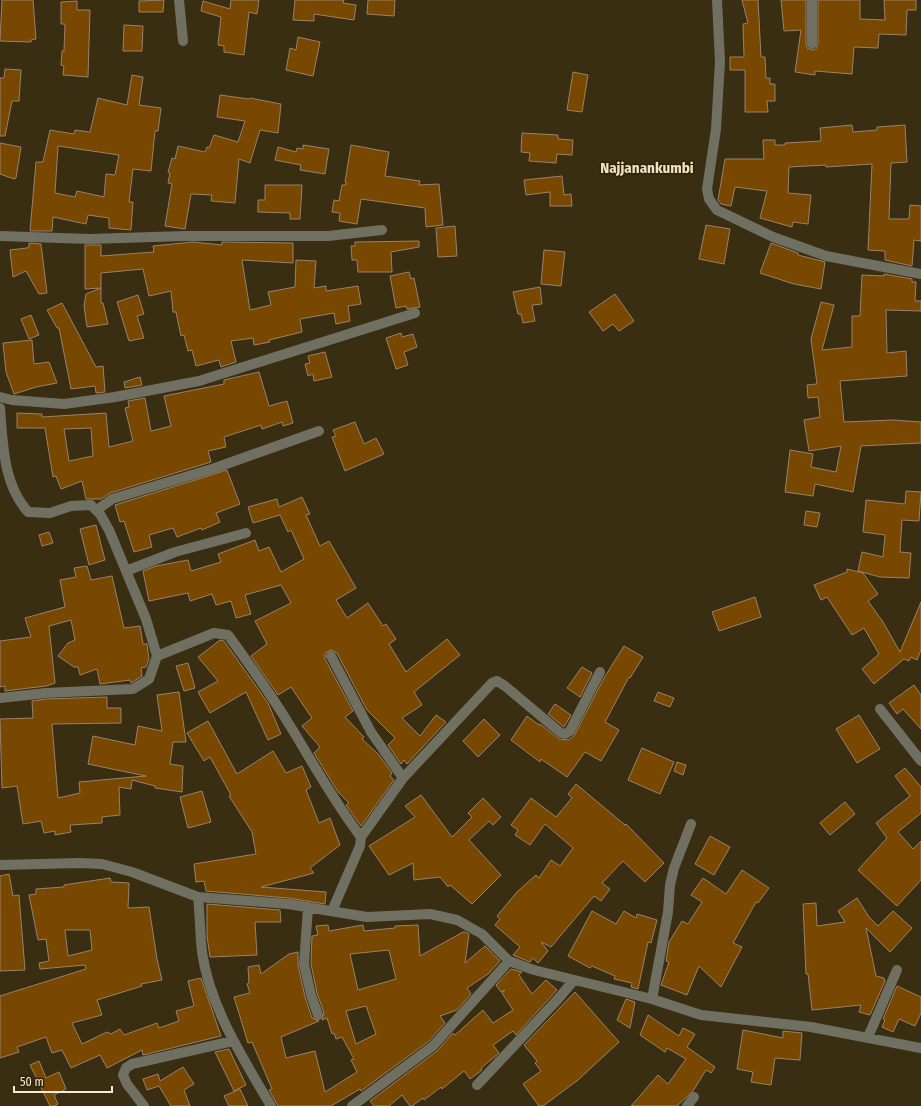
<svg xmlns="http://www.w3.org/2000/svg" width="921" height="1106" viewBox="0 0 921 1106" font-family="'Fira Sans Condensed',sans-serif">
<style>
.building{fill:#784700;stroke:#9a826a;fill-rule:evenodd}
.lines{fill:none;stroke-linecap:round;stroke-linejoin:round}
.street{stroke:#707062;stroke-width:10}
.labels{text-anchor:middle;dominant-baseline:central;stroke-width:3;stroke-linejoin:round;paint-order:stroke}
.district-label{font-size:15px;font-weight:bold;fill:#f0e2c2;stroke:#2f2408}
</style>
<rect width="100%" height="100%" fill="#392e12"/>
<path class="building" d="M2 0H33L36 39 31 40V42L0 41Z
M164 0 163 12H139V1Z
M231 0H259L257 14 249 12 244 55 224 52V46L218 45 221 17 201 11 203 1 230 9Z
M295 0H344L343 3 356 5 354 20 314 14V21L293 20Z
M368 0H395L394 16 367 14Z
M742 0H758L761 57H765L766 78H770V84H775V101H767L768 112H745V70H730V57H744L743 24 748 23Z
M781 0H806V44L807 48 812 50 816 49 818 44V0H860V19L885 20 884 0H916V10H907L906 35 879 34 878 48 854 47 852 74 815 71V75L795 72 801 30 784 31Z
M77 1V10H90L88 77 63 75 64 66 61 65 62 51H64L65 24H61V2Z
M124 25 143 26 142 51H123Z
M298 37 320 42 313 76 286 70 290 48 296 50Z
M5 69 21 70 19 101H12L5 136H0V78H4Z
M573 72 588 75 582 112 567 110Z
M132 75 143 77 139 105 161 108 158 131H155L151 171 133 169 129 202H133L131 230 109 228V218L88 215 86 224 53 217 52 231H30L36 162H43L50 130 74 134 75 130 90 132 98 98 127 105ZM58 146 119 155 115 175 106 174 104 197 77 191 75 197 55 193Z
M220 95 249 99 250 98 281 104 278 133 260 130 250 163 239 159 235 203 211 201 212 195 191 194 185 229 165 226 172 184 168 183 170 173 168 172 172 158 175 159 178 146 205 152 207 147 209 148 214 135 238 142 245 121 217 117Z
M852 125 853 132 877 130V127L905 125 907 162 891 163 889 219H909L910 205 921 206V241L914 240 912 266 885 260V251L868 250 872 164 826 167V165L789 167 788 193 811 195 808 224 793 222 792 227 760 218 767 191 735 187 731 206 721 204 718 200 725 159H764L763 140H775V145H785V143L821 141 820 128Z
M522 133 558 135V139L573 140 572 155 557 154 556 163 529 161 530 153 521 152Z
M0 143 21 147 16 178 14 179 0 174Z
M303 145 329 149 325 174 300 170 301 165 275 160 278 147 296 152 297 148 303 149Z
M351 145 389 152 385 176 420 181 419 185 439 184 443 225 426 227 425 208 361 199 357 224 339 221 340 213 332 212 334 200 339 201 342 185H346V182H345Z
M562 176 564 195 571 194 572 206H550V192L526 195 524 180Z
M265 185H302L300 219H290V213L258 212V200H265Z
M706 225 730 229 724 264 699 259Z
M455 226 457 256 438 257 436 228Z
M419 241V247L391 252 392 272H358L357 260H352L351 246H355V242Z
M193 242 222 245V242L293 243V263L242 260 250 310 271 305 268 292 295 287 296 260 316 261 314 288 326 286V291L358 286 361 304 348 306 350 321 336 324 334 313 300 319 302 332 269 340 270 342 254 345 253 338 231 341 236 362 221 367 219 360 196 366 192 350 188 351 184 335 181 336 176 312H173L171 291 149 296 143 269 101 273V288L85 289V245H101V256L154 252 153 246Z
M29 243 41 244 47 293 39 294 26 271 13 277 10 250 27 248 29 247Z
M771 243 798 253V255L825 262 821 289 794 284 760 273Z
M544 250 565 252 561 286 541 284Z
M409 272 411 279 414 278 420 307 407 309 406 306 396 308 390 276Z
M884 274 912 279V282H916L915 301H921V311L886 310 887 353 906 351 907 376 840 381 844 422 893 420 921 422V443L861 446 853 492 815 484 813 496 785 492 790 450 813 454 811 467 836 472 841 446 809 451 804 420 820 417 818 397 808 398 807 385 817 384 811 339 821 302 834 305 822 350 852 347V316H860L862 275 884 276Z
M540 287 542 304 532 305 535 321 523 323 521 314H518L513 292Z
M101 288V303H103L108 324 87 327 84 306 86 294Z
M615 294 634 321 619 331 613 324 603 331 589 312Z
M138 295 144 314 137 316 144 338 129 341 117 302Z
M62 303 96 367 103 366 105 392 96 393 95 386 71 389 59 328H57L47 310Z
M31 315 39 335 29 339 21 319Z
M401 333 402 337 413 334 417 347 404 352 408 365 396 369 386 338Z
M32 340 34 364 49 362 57 383 36 387 14 394 6 372 3 343Z
M325 352 332 377 314 381 313 374 308 376 305 364 310 363 308 356Z
M259 372 269 406 287 401 293 423 283 426 282 422 262 429 261 425 224 437 226 447 208 451 211 462 110 493 101 499H86L82 481 61 489 56 476 53 477 45 428H17V413L42 414V417L106 413 109 447 133 441 125 408 129 407 128 401 145 398 151 431 171 426 164 396 224 384V380ZM91 428 93 456 69 461 64 429Z
M140 377 142 385 125 388 124 382Z
M355 422 364 444 376 438 384 454 345 471 332 437 336 436 333 430Z
M227 470 240 504 216 513 220 522 202 530 201 528 177 537 173 528 149 535 152 547 134 552 124 521 120 522 115 505Z
M906 491 921 492 919 521 902 520 900 552 911 553 909 578 880 577 858 571 862 552 883 557 885 535 863 532 866 500 905 504Z
M302 497 310 514 306 515 320 546 329 541 356 588 336 600 347 618 368 603 383 626 386 624 396 639 389 644 406 672 447 639 460 655 414 692 422 705 402 718 420 736 436 715 446 722 407 764 404 760 401 764 388 745 395 738 367 710 337 653 331 650 325 653V659L353 711 345 717 364 737 362 739 379 755 392 773 390 776 394 780 361 826 346 805 349 803 338 792 314 753 320 747 302 726 312 718 291 687 278 695 251 656 267 644 255 621 291 603 281 585 245 595 251 614 236 618 231 601 216 605 212 594 190 601 188 593 149 601 143 571 156 566 188 560 191 571 221 562 218 554 255 540 259 551 269 547 281 572 304 559 291 530 288 532 280 515 253 523 248 507 277 499 279 507Z
M806 511 820 513 817 527 804 525Z
M96 525 105 560 89 565 80 529Z
M49 532 53 543 42 546 39 535Z
M87 566 91 580 112 576 124 628 140 626 143 644H147L149 659 146 667 141 668 142 676 131 683 130 680 100 684 97 669 80 675 78 667H74L58 656 68 643 75 640 71 620 49 626 55 683 46 686 5 691V686L0 687V641L31 637 25 618 65 607 60 580 76 577 74 568Z
M847 569 863 573 878 594 868 601 883 622 900 652 921 602V650L917 660 911 657 909 661 904 659 874 684 862 669 879 654 864 628 852 635 827 597 821 600 814 585 847 572Z
M755 597 761 617 719 631 712 612Z
M220 640 224 641 268 703 281 734 268 740 246 692 210 713 198 692 218 681 198 657Z
M624 646 643 657 630 678 629 677 605 722 619 730 601 761 585 752 567 777 541 759 540 762 511 740 527 716 539 725 540 724 559 739 568 740 574 736 604 678Z
M188 663 195 688 184 691 176 666Z
M582 667 592 673 580 697 567 688Z
M914 685 921 695V729L903 709 897 714 889 703Z
M179 692 186 742H173L170 764 183 766 182 792 155 788V786L132 780 131 789 119 787 120 815 102 817V823L70 825 71 832 55 835V831L44 833 41 821 23 824 17 786 2 788 0 719 33 718 32 701 46 699 107 697V708H121V723L52 724 58 798 80 793 79 782 146 776 88 764 93 736 135 745 138 726 162 731 157 695Z
M658 692 674 698 670 707 654 701Z
M555 704 571 715 564 727 548 714Z
M859 715 880 749 857 763 836 729Z
M484 719 500 735 478 757 463 741Z
M208 721 237 774 273 751 286 773 302 766 311 787 306 790 319 823 330 818 340 845 310 868 314 873 261 887 326 892 325 904 288 898 206 891 204 881 196 882 194 864 256 854 252 832 229 796 231 795 210 757 204 761 187 733Z
M642 748 674 762 660 794 628 780Z
M677 762 686 765 683 775 674 771Z
M905 768 921 787V813L898 832 913 849 921 841V880L897 906 858 870 887 838 876 823 910 796 895 776Z
M576 784 625 825 626 824 664 863 645 882 623 861 602 883 610 889 601 901 594 896 551 947 541 942 548 951 538 963 533 958 530 962 513 955 520 947 495 925 500 919 497 916 517 892 536 875 539 878 551 860 560 866 573 848 545 824 530 845 515 835 518 830 511 825 531 798 556 817 572 798 568 794Z
M202 791 211 822 188 828 180 797Z
M421 795 452 837 472 817 468 813 483 798 501 817 493 825 489 821 469 840 501 875 472 904 450 885 448 887 440 877 414 880 413 863 389 875 369 846 415 817 405 806Z
M845 802 855 814 830 835 820 823Z
M710 836 730 847 714 875 695 864Z
M742 870 769 888 758 903 756 902 733 943 742 947 721 987 699 966 687 995 661 985 669 962 666 961 669 942 682 921 688 924 702 902 691 895 703 878 726 894Z
M9 874 13 896 19 895 25 970 0 971V876Z
M110 878 111 882 129 883 128 908 149 907 157 959 162 980 141 984 142 986 97 1000 102 1015 72 1023 82 1044 107 1032 111 1034 120 1029 124 1035 157 1023 159 1028 179 1021 176 1011 194 1006 188 981 201 978 221 1036 143 1055 142 1050 107 1068 100 1055 71 1068 62 1050 52 1053 46 1037 17 1047 19 1052 0 1058V996L86 969 85 965 40 969 39 963 49 961 46 939 38 940 29 895 36 894V889L64 887V885ZM65 930H90L92 950 68 956Z
M857 898 869 917 878 926 893 911 912 928 890 952 866 928 876 976 884 978 885 981 870 1015 859 1012 861 1005 812 1010 808 974H806L803 904 816 903 817 926 845 922 838 911Z
M207 904 280 910 281 922H255L257 955 210 957 207 936Z
M592 911 616 924 624 911 636 918 637 914 657 920 651 943 648 942 638 989 631 987 632 983 614 979 615 976 592 966 590 968 568 956Z
M328 925 329 931 363 925 364 931 395 928V926L418 925 420 956 463 932H465L469 934 465 963 485 946 500 961 488 974 467 988 471 994 457 1010 440 1016 445 1023 429 1041 361 1091 360 1089 331 1106H278L269 1090 272 1089 252 1042 248 1043 234 997 250 993 247 984 249 983 248 967 259 965 261 974 289 954 298 952V965L305 997 312 1018 319 1021 281 1037 286 1058 315 1051 325 1092 357 1072 351 1060 354 1059 342 1037 336 1039 334 1033 332 1034 327 1018 322 1020 324 1013 317 993 311 964 312 936 318 935 316 926ZM389 950 396 979 358 990 350 954ZM366 1006 376 1034 356 1044 346 1011Z
M511 969 522 972 519 975 532 994 546 980 557 990 516 1035 513 1031 493 1045 499 1053 481 1068 482 1070 470 1079 464 1071 442 1089 441 1087 424 1100 423 1098 412 1106H410L402 1095 389 1106H374L370 1101 437 1051 453 1033 455 1035 483 1010 493 1023 513 1010 502 993 505 990 501 992 496 985Z
M897 986 921 997V1013L915 1026 899 1019 893 1032 882 1027 885 1020 883 1019Z
M575 992 619 1042 578 1080 543 1106H539L523 1084 541 1071 535 1063 537 1061 524 1045Z
M626 999 635 1002 630 1028 617 1020Z
M648 1015 679 1036 683 1028 695 1034 687 1047 715 1067 711 1073 706 1070 693 1091 677 1106H631L658 1075 668 1084 686 1059 667 1048 665 1052 640 1035Z
M743 1030 783 1038V1031L802 1033 800 1060 775 1058 771 1085 751 1082 753 1072 737 1069Z
M229 1049 246 1085 234 1091 215 1052Z
M39 1061 46 1078 59 1072 66 1089 54 1095 58 1104 55 1106H50L30 1065Z
M183 1067 194 1084 184 1090 190 1106H171L159 1086 147 1090 143 1079 158 1074 160 1081Z
M240 1089 248 1106H229L224 1096Z"/>
<g class="lines">
<path class="street" d="M179 0 183 41
M717 0 720 62 716 129 707 189 709 199 717 210 773 237 826 256 921 274
M812 0V44
M0 236 90 239 184 236H328L382 230
M0 397 12 400 64 404 115 397 199 381 415 313
M0 408C3 444 3 484 28 512L50 513 71 506 91 505 100 514 109 530 146 619 157 656 149 679 133 689 46 693 0 698
M97 510 112 499 215 468 319 431
M126 571 175 552 246 533
M157 656 214 633 228 635C250 665 272 696 292 729 314 765 335 803 361 837L360 846 332 911
M331 656 371 732 403 778 361 837
M880 709 921 761
M403 778 492 683 497 681 505 686 561 733 565 734 570 731 600 672
M0 865 80 863 102 864 132 872 198 897 288 904 367 917 430 914 457 920 482 934 509 961 534 970 652 999 701 1015 811 1027 921 1048
M198 897C200 915 200 934 202 952 210 1008 243 1058 271 1106
M308 907 304 964 311 995 318 1015
M652 999 668 912 670 885 674 868 691 824
M868 1037 897 970
M477 1085 558 999 574 980
M144 1106 127 1084 123 1075 126 1068 132 1064 233 1041
M352 1106 433 1046 509 961
M687 1106 694 1097"/>
</g>
<g class="labels">
<g class="district-label">
<text x="647" y="168">Najjanankumbi</text>
</g>
</g>
<path d="M14 1086v6h98v-6" fill="none" stroke="#f4eddc" stroke-width="2"/>
<text x="20" y="1086" font-size="12" fill="#f4eddc" stroke="#2f2408" stroke-width="3" paint-order="stroke">50 m</text>
</svg>
